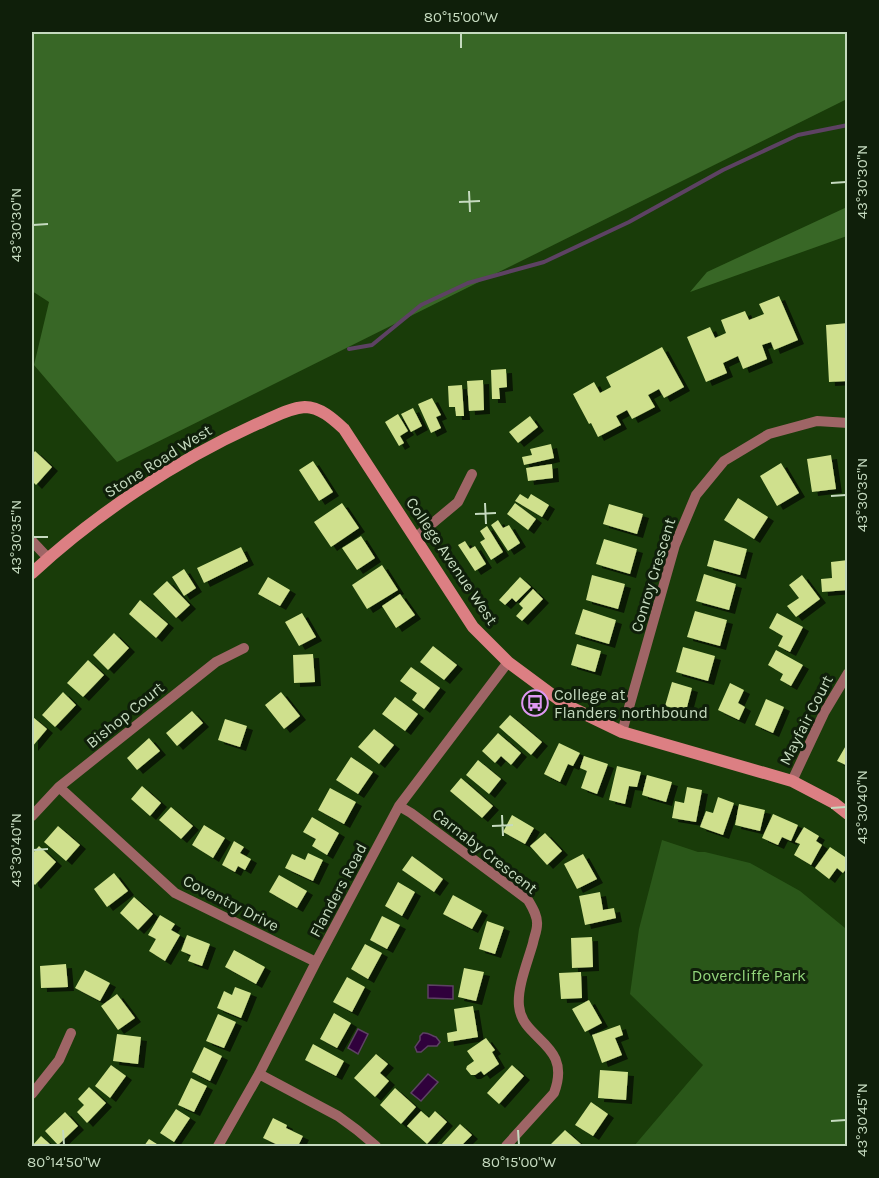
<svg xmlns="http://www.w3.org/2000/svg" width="879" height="1178" viewBox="0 0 879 1178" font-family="Karla,sans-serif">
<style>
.green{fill:#2a5719}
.forest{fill:#386726}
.water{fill:#30013c;stroke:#5d4263;stroke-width:1.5}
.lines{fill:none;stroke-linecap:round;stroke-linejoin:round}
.stream{stroke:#5d4263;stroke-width:4}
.building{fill:#cfe08d;filter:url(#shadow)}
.street{stroke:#9f6566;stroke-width:10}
.secondary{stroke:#dc7f83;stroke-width:12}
.ticks{fill:none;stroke:#c5dabf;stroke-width:2}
.labels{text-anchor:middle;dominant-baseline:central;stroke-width:6;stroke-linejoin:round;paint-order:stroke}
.street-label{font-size:16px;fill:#c5dabf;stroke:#0f1f0a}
.poi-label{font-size:16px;fill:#c5dabf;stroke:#0f1f0a;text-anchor:start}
.park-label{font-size:16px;fill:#94d77d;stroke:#0f1f0a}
.neatline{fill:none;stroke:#c5dabf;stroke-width:2}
.ticks-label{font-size:15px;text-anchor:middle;fill:#c5dabf}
</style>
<defs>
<filter id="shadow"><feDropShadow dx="6" dy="4" stdDeviation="0" flood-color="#0009"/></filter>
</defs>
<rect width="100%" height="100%" fill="#193c09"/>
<path class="green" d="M662 840 698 852H705L750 863 800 891 845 928 847 926V1146H634L703 1065 630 994 639 929Z"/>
<path class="forest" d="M32 32H847V99L117 462 34 365 49 302 32 291Z
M847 207V236L690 292 707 272Z"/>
<path class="water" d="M428 985 453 986V999L428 998Z
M358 1029 368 1034 358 1054 348 1048Z
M423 1033C429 1032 431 1036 436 1037L440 1042 437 1046H428L421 1052H417L415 1047 420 1040V1036Z
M428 1074 438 1082 421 1101 411 1093Z"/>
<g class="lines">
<path class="stream" d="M349 349 372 345 421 305 468 283 544 262 629 222 723 170 798 135 848 125"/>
</g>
<path class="building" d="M779 296 798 340 774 350 771 342 762 345 767 359 743 369 738 356 723 363 727 373 706 382 687 337 710 327 715 338 726 333 721 320 745 311 749 320 764 314 759 304Z
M848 323V381L829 382 826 325Z
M662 347 684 387 664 398 659 389 648 395 655 407 632 419 627 410 616 416 621 425 598 437 591 423 589 424 573 394 594 382 600 393 611 387 606 377Z
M506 369 507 387 499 388 500 399H492L491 370Z
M483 380 484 410 469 411 467 381Z
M462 385 464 416H456L455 407H449L448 386Z
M432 398 441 415 436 417 441 428 431 433 418 404Z
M413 408 422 426 411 432 401 414Z
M398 414 408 431 400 436 404 443 399 446 385 422Z
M530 416 538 427 518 443 509 432Z
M551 444 554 458 524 465 522 457 532 455 530 449Z
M35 451 52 467 36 485 32 481V455Z
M831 455 836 489 812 492 807 459Z
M313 461 333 492 319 501 299 470Z
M781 463 799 493 777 506 760 476Z
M552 464 553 478 528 481 526 468Z
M520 494 528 499 531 494 549 505 542 517 515 501Z
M738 498 768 517 754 539 724 520Z
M342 503 359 528 331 547 314 522Z
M515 503 536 519 528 530 507 514Z
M609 504 643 514 637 534 603 524Z
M498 520 503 528 509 525 520 543 508 551 491 525Z
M487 526 503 552 491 560 480 542 485 539 480 531Z
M361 536 375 558 357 570 342 548Z
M604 539 637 549 630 574 596 564Z
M714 540 747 549 740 575 707 566Z
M465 541 470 549 475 546 486 564 475 571 458 545Z
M241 547 248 561 204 583 197 568Z
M848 560V590L822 592 821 579 832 578 831 562Z
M382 565 398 590 367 609 352 585Z
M184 569 196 588 184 596 172 577Z
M704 574 736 584 729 610 696 601Z
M592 575 625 584 618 609 586 600Z
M802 575 820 599 796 617 787 606 799 598 789 585Z
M268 577 290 590 280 606 258 594Z
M520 577 531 587 516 602 512 598 505 605 499 600Z
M167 581 190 605 176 618 153 594Z
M533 589 543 599 522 621 516 616 523 608 519 604Z
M400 594 415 615 396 628 382 606Z
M140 600 168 624 156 638 129 614Z
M583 609 616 620 609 644 575 634Z
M695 611 727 620 720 646 687 637Z
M302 613 316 637 299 646 285 622Z
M777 613 803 627 790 652 778 646 783 636 769 628Z
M114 633 129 648 108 670 93 655Z
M577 644 601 651 595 672 571 665Z
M433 646 457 665 444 680 420 662Z
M683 647 715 656 708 681 676 672Z
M776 650 803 665 791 686 780 680 783 674 768 665Z
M313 654 315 682 294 683 293 655Z
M88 660 104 675 83 697 67 683Z
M411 667 440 688 424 709 412 700 417 693 400 681Z
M672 682 692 688 686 711 665 706Z
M730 683 744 690 738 703 745 707 739 720 718 710Z
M63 692 76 705 55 727 42 715Z
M281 692 300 716 284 729 265 705Z
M395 697 418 714 405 731 382 714Z
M766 699 784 707 773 733 755 725Z
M192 711 203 723 177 746 166 733Z
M510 715 542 742 531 755 499 727Z
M33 717 47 729 32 747V718Z
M225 719 247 726 240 747 218 740Z
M374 729 394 745 379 764 358 747Z
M498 733 521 753 511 765 501 756 495 763 482 751Z
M149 738 160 751 137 770 127 758Z
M848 742V766L837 761Z
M559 743 580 753 573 766 568 764 560 782 544 774Z
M584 756 608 764 597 794 581 788 587 771 580 768Z
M351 757 373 772 358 794 336 780Z
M478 760 501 779 489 794 466 775Z
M617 766 641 772 637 787 629 786 625 804 609 800Z
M647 775 672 782 666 802 642 795Z
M461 778 493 806 482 818 450 791Z
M142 786 161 803 150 816 131 799Z
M687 787 702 790 696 822 672 818 675 801 684 803Z
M330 788 356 802 344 824 318 810Z
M718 797 734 803 723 835 700 827 706 811 713 813Z
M739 804 765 810 760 831 735 825Z
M171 807 193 826 181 839 159 820Z
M773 814 798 825 791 841 782 837 778 845 762 838Z
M512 815 534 828 525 844 503 832Z
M312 817 339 833 327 855 312 846 316 839 303 832Z
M204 825 225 838 213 858 192 845Z
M58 826 80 845 66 861 44 842Z
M804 827 819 836 816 841 822 845 811 865 794 855 800 844 795 842Z
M545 833 562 851 547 865 530 846Z
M234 841 244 847 240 853 251 859 245 870 238 866 235 872 222 865Z
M39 846 56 862 35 885 32 882V854Z
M830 847 848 859V866L843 873 837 868 829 879 815 868Z
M308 853 323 860 313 881 285 868 292 854 305 860Z
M583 854 597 879 577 889 564 864Z
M412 856 443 879 434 892 402 870Z
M114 873 128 891 107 907 94 889Z
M279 875 307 891 297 908 269 892Z
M398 882 415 892 402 916 385 906Z
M600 892 603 910 614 908 616 918 585 925 579 896Z
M453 895 482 911 472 929 443 914Z
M134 897 153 914 138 930 120 913Z
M160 915 175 924 171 930 180 935 165 961 149 951 156 939 148 935Z
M382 916 400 925 387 949 370 940Z
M487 921 504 927 495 954 479 949Z
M187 935 210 944 202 966 188 961 191 955 181 951Z
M592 937 593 967 572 968 571 938Z
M365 944 382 953 368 979 351 969Z
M234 950 265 967 256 984 225 967Z
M66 964 68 987 41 988 40 966Z
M464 968 484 972 476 1001 458 997Z
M85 970 110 983 100 1001 75 988Z
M581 972 582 998 561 999 559 973Z
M347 977 365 987 352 1012 333 1002Z
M235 987 251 993 241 1018 217 1008 224 991 232 995Z
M117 994 135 1018 118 1030 101 1006Z
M589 1000 602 1023 585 1032 572 1009Z
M473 1006 478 1037 448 1042 447 1033 457 1031 454 1009Z
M334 1013 351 1023 337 1048 320 1039Z
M218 1014 236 1022 224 1048 206 1041Z
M620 1025 623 1035 615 1038 622 1055 602 1063 592 1035Z
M117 1034 141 1037 138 1064 113 1061Z
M486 1038 495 1050 492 1052 499 1064 484 1075 481 1071 475 1075H471L466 1069 467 1066 474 1061 467 1051Z
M313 1044 344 1061 336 1076 305 1060Z
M204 1047 222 1056 210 1081 192 1072Z
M376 1054 388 1064 380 1073 389 1081 375 1097 354 1078Z
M111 1065 126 1076 110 1098 95 1086Z
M512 1065 524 1076 499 1104 487 1093Z
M600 1070 628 1072 626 1100 598 1098Z
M191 1078 207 1086 194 1112 178 1105Z
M89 1087 106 1103 87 1123 77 1112 84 1105 78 1099Z
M395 1088 416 1107 401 1124 380 1105Z
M591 1102 608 1114 593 1136 575 1125Z
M176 1109 190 1118 174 1142 160 1133Z
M421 1111 429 1118 435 1111 447 1122 427 1144 407 1126Z
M65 1112 78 1126 58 1145 45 1131Z
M273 1118 287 1125 286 1128 303 1136 298 1146H280L263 1138Z
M460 1124 472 1135 461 1146H440Z
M565 1130 583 1146H554L551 1144Z
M41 1136 52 1146H32Z
M149 1139 160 1146H144Z"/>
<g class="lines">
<path class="street" d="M415 538 458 502 472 474
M32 541 48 558
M622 732 675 545 696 495 724 461 769 434 817 421 848 423
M792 781 824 713 848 673
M59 787 175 893 316 962
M399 806 411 813 528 900C532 907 538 916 537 925 537 931 534 937 533 943 528 961 517 987 519 1006 522 1041 573 1043 554 1093L506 1146
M32 816 59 787 216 662 244 648
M259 1074 338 1116 357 1130 376 1146
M32 1094 59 1060 71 1033
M218 1146 259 1074 316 962 399 806 508 662"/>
<path class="secondary" d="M32 573C97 513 177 460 257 424 272 418 288 408 305 407 320 407 333 419 344 429L473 627 508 662 566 705 622 732 792 781 834 803 848 814"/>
</g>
<path class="ticks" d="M461 33V48M831 183 846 182M469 191 470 212M459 202 480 201M33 225 48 224M831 496 846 495M485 503 486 524M475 514 496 513M33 537H48M831 808 846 807M502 815 503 836M492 826 513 825M33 850 48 849M831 1121 846 1120M63 1130 64 1145M518 1130 519 1145"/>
<defs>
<g id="bus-ring" transform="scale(1.35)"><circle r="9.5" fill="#0f1f0a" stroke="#de98f3" stroke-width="1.5"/><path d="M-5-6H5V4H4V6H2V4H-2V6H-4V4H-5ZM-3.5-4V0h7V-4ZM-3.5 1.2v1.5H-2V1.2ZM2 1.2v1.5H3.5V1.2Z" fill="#de98f3"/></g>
</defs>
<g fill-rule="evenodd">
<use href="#bus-ring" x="535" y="703"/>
</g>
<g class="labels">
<g class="street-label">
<text transform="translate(158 461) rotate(-32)">Stone Road West</text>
<text transform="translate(452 561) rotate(56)">College Avenue West</text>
<text transform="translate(653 575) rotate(-73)">Conroy Crescent</text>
<text transform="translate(125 715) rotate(-39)">Bishop Court</text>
<text transform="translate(806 720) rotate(-63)">Mayfair Court</text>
<text transform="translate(485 851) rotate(38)">Carnaby Crescent</text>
<text transform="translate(338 890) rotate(-62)">Flanders Road</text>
<text transform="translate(231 903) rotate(27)">Coventry Drive</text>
</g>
<g class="poi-label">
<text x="554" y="694">College at<tspan x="554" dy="18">Flanders northbound</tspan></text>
</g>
<g class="park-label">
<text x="749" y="975">Dovercliffe Park</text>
</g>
</g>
<rect width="879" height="1178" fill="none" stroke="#0f1f0a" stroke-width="66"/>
<rect x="33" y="33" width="813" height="1112" class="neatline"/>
<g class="ticks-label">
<text x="461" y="22">80°15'00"W</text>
<text transform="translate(862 182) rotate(-90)" y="5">43°30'30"N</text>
<text transform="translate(16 225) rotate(-90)" y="5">43°30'30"N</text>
<text transform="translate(862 495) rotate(-90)" y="5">43°30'35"N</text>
<text transform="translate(16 537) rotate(-90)" y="5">43°30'35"N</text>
<text transform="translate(862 807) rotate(-90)" y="5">43°30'40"N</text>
<text transform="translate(16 850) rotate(-90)" y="5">43°30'40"N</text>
<text transform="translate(862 1120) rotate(-90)" y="5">43°30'45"N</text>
<text x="64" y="1167">80°14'50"W</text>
<text x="519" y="1167">80°15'00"W</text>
</g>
</svg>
